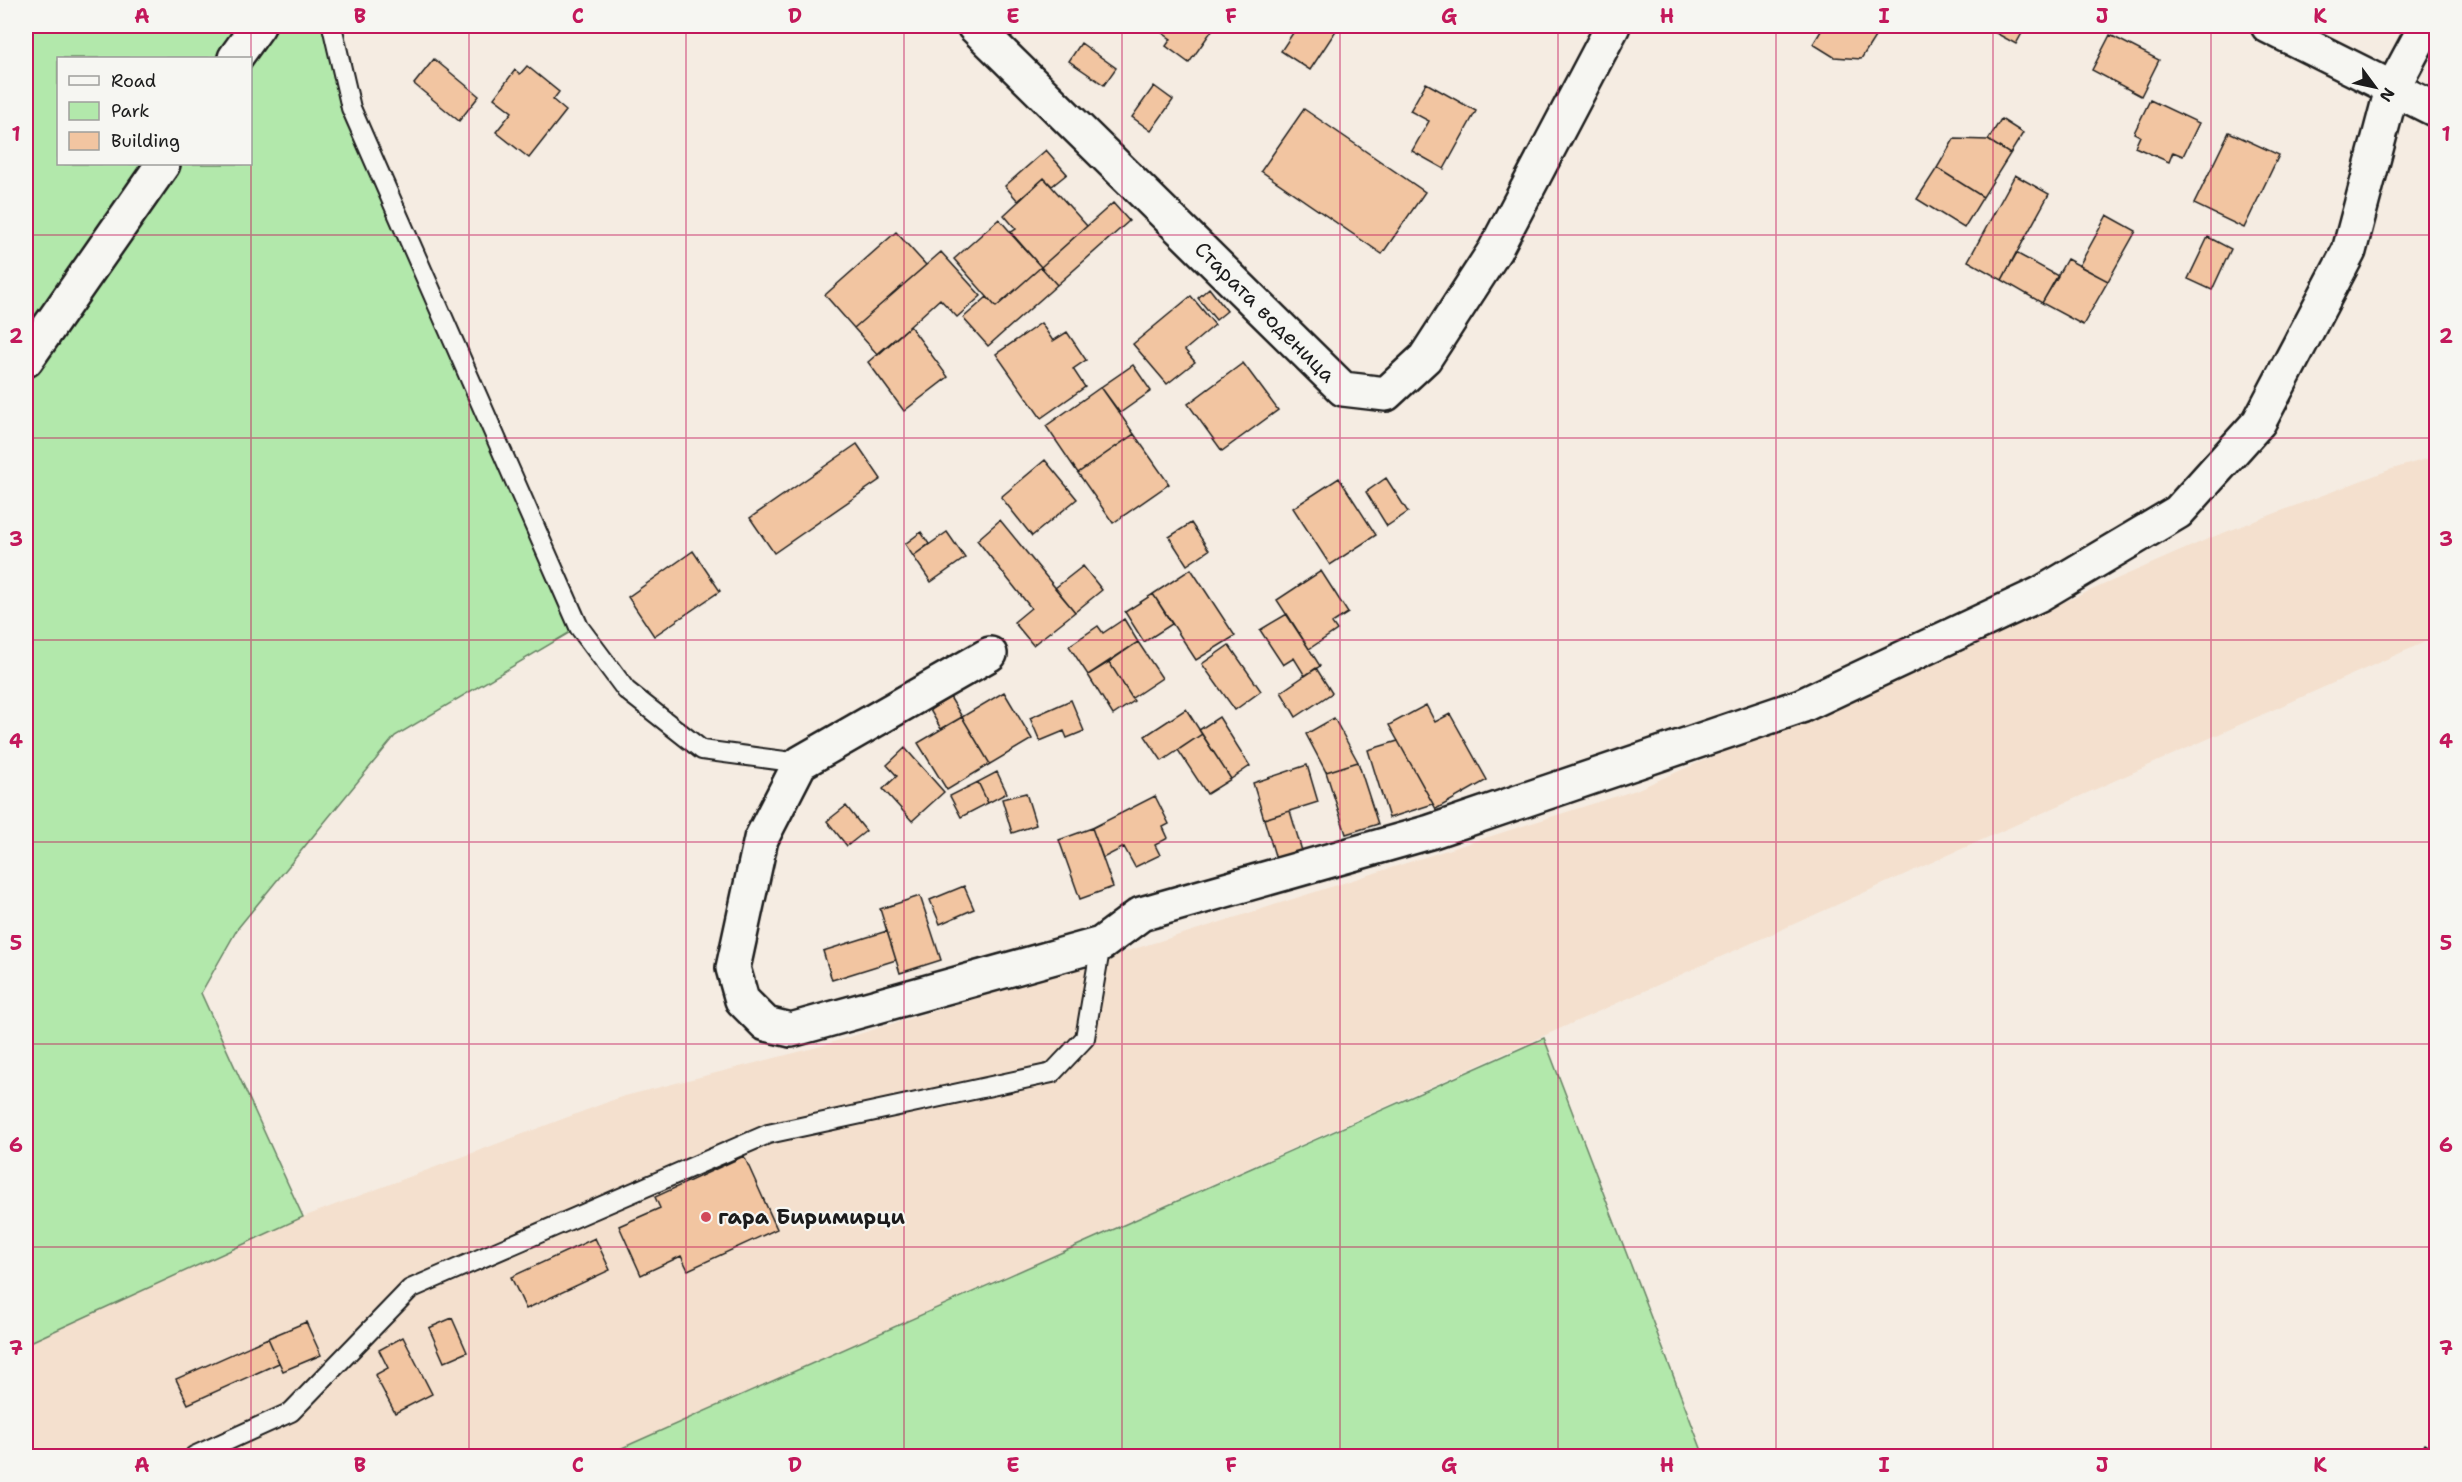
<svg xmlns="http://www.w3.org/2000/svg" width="2462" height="1482" viewBox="0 0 2462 1482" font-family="'Shantell Sans',sans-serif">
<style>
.built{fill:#f4e0ce}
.green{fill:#b2e8ab;stroke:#678264;stroke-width:1.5;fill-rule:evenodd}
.building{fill:#f2c5a1;stroke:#1c1c1c;stroke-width:1.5}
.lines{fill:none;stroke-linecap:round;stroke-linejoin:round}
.lane-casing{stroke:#1c1c1c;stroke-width:22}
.street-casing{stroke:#1c1c1c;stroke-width:38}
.secondary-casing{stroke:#1c1c1c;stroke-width:38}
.lane{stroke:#f6f6f2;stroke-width:18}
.street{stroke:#f6f6f2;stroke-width:33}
.secondary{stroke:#f6f6f2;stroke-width:33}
.grid{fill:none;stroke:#c2185b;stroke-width:1.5;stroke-opacity:0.55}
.poi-dot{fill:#d1495b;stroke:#f6f6f2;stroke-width:2}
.labels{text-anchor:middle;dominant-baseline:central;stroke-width:4.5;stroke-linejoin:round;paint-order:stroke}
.street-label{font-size:21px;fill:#1c1c1c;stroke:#f6f6f2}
.poi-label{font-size:21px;font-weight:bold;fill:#1c1c1c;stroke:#f6f6f2;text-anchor:start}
.neatline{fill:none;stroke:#c2185b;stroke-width:2}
.grid-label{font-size:20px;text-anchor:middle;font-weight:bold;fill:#c2185b}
</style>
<rect width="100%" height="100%" fill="#f5ece2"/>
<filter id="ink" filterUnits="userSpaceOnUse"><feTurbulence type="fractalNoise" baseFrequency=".0167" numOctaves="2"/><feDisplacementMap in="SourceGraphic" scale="12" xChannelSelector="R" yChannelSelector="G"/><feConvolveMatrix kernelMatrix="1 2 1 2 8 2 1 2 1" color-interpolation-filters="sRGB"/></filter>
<g filter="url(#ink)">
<path class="built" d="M2436 456V637L604 1456H26V1344L303 1217 621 1097 814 1048 1205 927 1636 790 2210 538 2389 470Z"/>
<path class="green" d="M26 26H332L351 108 579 627 395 736 238 928 201 993 303 1217 26 1344ZM58 58H250V164H58Z
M1544 1038 1704 1456H604Z"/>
<path class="building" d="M1152 26H1215L1189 63 1166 46 1171 39Z
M1289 26H1332L1337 29 1310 70 1281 51 1295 30Z
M1824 26H1878L1880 29 1861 59 1834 57 1813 44Z
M1983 26H2026L2016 44Z
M2110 35 2159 60 2141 96 2092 70Z
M1081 43 1116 68 1104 85 1069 61Z
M434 59 479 96 459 121 414 84Z
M527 66 559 92 553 100 566 111 529 158 496 132 512 112 494 98 515 70 520 74Z
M1426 83 1476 111 1444 169 1412 151 1429 121 1410 111Z
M1154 86 1173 100 1151 131 1132 117Z
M2150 100 2199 123 2183 156 2173 152 2169 162 2135 147 2140 136 2134 133Z
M1304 109 1425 192 1382 254 1261 171Z
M2001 119 2023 133 2010 154 1988 140Z
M2229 132 2279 155 2244 228 2194 204Z
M1954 139 1988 140 2010 154 1983 197 1937 168Z
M1046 150 1067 174 1052 186 1044 178 1018 201 1005 186Z
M1937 168 1983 197 1964 228 1917 199Z
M2015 175 2049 194 2002 280 1968 261Z
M1044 178 1087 226 1041 267 1010 233 1016 229 1004 215Z
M1113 203 1129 221 1057 285 1041 267Z
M2107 215 2136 231 2108 281 2079 266Z
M999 219 1041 267 996 307 954 259Z
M896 232 926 265 854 328 825 295Z
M2208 237 2231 249 2212 290 2188 279Z
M941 252 981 296 957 317 940 299 878 355 854 328Z
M2016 253 2058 276 2042 303 2002 280Z
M2067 259 2108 281 2083 325 2042 303Z
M1041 267 1057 285 988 346 963 318 987 297 996 307Z
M1209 288 1227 311 1216 320 1198 298Z
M1191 296 1215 325 1185 350 1195 362 1167 384 1133 344Z
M1041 323 1053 341 1067 332 1086 360 1073 369 1085 387 1041 418 996 354Z
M910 326 948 377 904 411 868 362Z
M1243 363 1278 410 1222 451 1188 404Z
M1133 365 1151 391 1120 413 1101 387Z
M1101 387 1134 434 1078 473 1046 426Z
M1134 434 1169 484 1113 523 1078 473Z
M857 444 881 479 774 553 750 518Z
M1045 460 1077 499 1032 536 1001 497Z
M1339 478 1376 535 1330 565 1293 508Z
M1386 478 1408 512 1387 526 1366 492Z
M1000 520 1075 612 1033 645 1014 622 1031 608 977 540Z
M1191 523 1209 550 1187 565 1169 537Z
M921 532 929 544 913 556 905 544Z
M947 532 965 558 931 582 913 556Z
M693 551 720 591 654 636 628 597Z
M1083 566 1102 590 1075 612 1055 588Z
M1191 569 1235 636 1196 660 1153 594Z
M1321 571 1348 613 1332 623 1337 630 1309 649 1277 600Z
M1153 594 1172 624 1144 642 1125 612Z
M1287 614 1320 666 1305 676 1294 658 1283 665 1260 630Z
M1124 619 1138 642 1088 675 1069 646 1098 626 1103 633Z
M1138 642 1162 678 1132 698 1109 662Z
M1229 645 1261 691 1235 710 1202 664Z
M1109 662 1134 701 1113 715 1088 675Z
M1316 668 1332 693 1296 717 1281 692Z
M1004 692 1032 739 990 764 962 717Z
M950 697 962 717 941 729 930 710Z
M1071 700 1084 731 1067 738 1064 731 1040 741 1030 718Z
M1426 705 1435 722 1450 714 1487 780 1436 809 1389 725Z
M1186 709 1202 734 1162 761 1145 736Z
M962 717 990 764 947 790 918 743Z
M1219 717 1250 766 1231 779 1199 730Z
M1334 718 1358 762 1326 772 1306 734Z
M1202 734 1231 779 1207 794 1178 750Z
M1398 741 1433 804 1389 818 1368 750Z
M905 748 944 792 912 821 883 789 897 776 887 765Z
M1358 762 1378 824 1346 834 1326 772Z
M1307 765 1318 802 1264 819 1253 783Z
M997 772 1007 793 988 803 978 782Z
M978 782 988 803 961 817 950 796Z
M1026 793 1036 825 1012 833 1002 799Z
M1155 796 1169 824 1163 827 1168 838 1155 845 1160 855 1135 867 1124 847 1103 858 1092 828Z
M846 806 866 831 847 846 827 821Z
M1290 811 1302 851 1276 859 1264 819Z
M1092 828 1113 887 1080 899 1059 840Z
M964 886 974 909 940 924 930 900Z
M920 896 941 960 900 973 880 909Z
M887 931 896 960 832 980 823 951Z
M744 1156 777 1229 688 1270 681 1256 641 1275 619 1226 660 1208 655 1197Z
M595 1238 610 1270 526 1309 511 1277Z
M452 1318 467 1352 444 1362 429 1328Z
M306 1322 321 1355 283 1371 268 1338Z
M403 1337 432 1394 395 1413 375 1375 388 1368 379 1350Z
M268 1338 279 1363 188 1404 176 1379Z
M2425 1444 2436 1451V1456H2417Z"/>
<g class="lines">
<g class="lane-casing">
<path id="lane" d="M332 26 351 108 579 627 626 690 702 750 800 763
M194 1456 291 1412 410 1289 768 1134 1052 1073 1085 1038 1101 944"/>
</g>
<g class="street-casing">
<path id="street" d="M974 26 1343 389 1386 394 1425 358 1495 250 1613 26
M235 58 258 26
M26 360 163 164
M990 654 800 763 761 839 733 968 742 1000 766 1024 791 1030 1101 944 1141 914 1430 832 1801 706 2040 594 2178 512 2259 422 2349 251 2392 89 2426 26"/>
</g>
<g class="secondary-casing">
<path id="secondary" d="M2268 26 2436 110"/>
</g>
<use href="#lane" class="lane"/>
<use href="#street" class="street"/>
<use href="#secondary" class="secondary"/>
</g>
</g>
<path class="grid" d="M251 26V1456M469 26V1456M686 26V1456M904 26V1456M1122 26V1456M1340 26V1456M1558 26V1456M1776 26V1456M1993 26V1456M2211 26V1456M26 235H2436M26 438H2436M26 640H2436M26 842H2436M26 1044H2436M26 1247H2436"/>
<circle class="poi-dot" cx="706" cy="1217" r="6"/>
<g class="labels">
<g class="street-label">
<text transform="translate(1265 312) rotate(45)">Старата воденица</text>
</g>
<g class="poi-label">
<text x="718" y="1217">гара Биримирци</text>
</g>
</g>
<rect width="2462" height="1482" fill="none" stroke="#f6f6f2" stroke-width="66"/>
<rect x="57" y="57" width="195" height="108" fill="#f6f6f2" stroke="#9f9f9c" stroke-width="1.5"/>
<rect x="69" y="76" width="30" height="9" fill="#f6f6f2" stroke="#9f9f9c" stroke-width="1.5"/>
<text x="111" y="87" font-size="18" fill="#1c1c1c">Road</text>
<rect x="69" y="102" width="30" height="18" fill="#b2e8ab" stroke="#9f9f9c" stroke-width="1.5"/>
<text x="111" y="117" font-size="18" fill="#1c1c1c">Park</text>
<rect x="69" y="132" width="30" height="18" fill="#f2c5a1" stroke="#9f9f9c" stroke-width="1.5"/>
<text x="111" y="147" font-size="18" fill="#1c1c1c">Building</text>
<g transform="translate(2375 87) rotate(123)" stroke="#f6f6f2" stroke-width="4.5" paint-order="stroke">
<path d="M0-4.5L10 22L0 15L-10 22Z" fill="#1c1c1c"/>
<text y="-9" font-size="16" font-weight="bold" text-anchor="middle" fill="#1c1c1c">N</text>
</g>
<rect x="33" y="33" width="2396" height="1416" class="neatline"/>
<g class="grid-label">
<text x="142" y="23">A</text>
<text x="360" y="23">B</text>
<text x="578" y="23">C</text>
<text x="795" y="23">D</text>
<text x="1013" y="23">E</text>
<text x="1231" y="23">F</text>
<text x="1449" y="23">G</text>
<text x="1667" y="23">H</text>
<text x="1884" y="23">I</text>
<text x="2102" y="23">J</text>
<text x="2320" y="23">K</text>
<text x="16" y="141">1</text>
<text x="2446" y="141">1</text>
<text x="16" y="343">2</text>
<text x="2446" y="343">2</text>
<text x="16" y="546">3</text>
<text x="2446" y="546">3</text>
<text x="16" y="748">4</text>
<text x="2446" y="748">4</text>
<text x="16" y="950">5</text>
<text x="2446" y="950">5</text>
<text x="16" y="1152">6</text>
<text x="2446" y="1152">6</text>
<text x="16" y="1355">7</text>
<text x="2446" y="1355">7</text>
<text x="142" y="1472">A</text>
<text x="360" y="1472">B</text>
<text x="578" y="1472">C</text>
<text x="795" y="1472">D</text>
<text x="1013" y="1472">E</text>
<text x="1231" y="1472">F</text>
<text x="1449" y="1472">G</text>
<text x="1667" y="1472">H</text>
<text x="1884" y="1472">I</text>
<text x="2102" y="1472">J</text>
<text x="2320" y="1472">K</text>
</g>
</svg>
